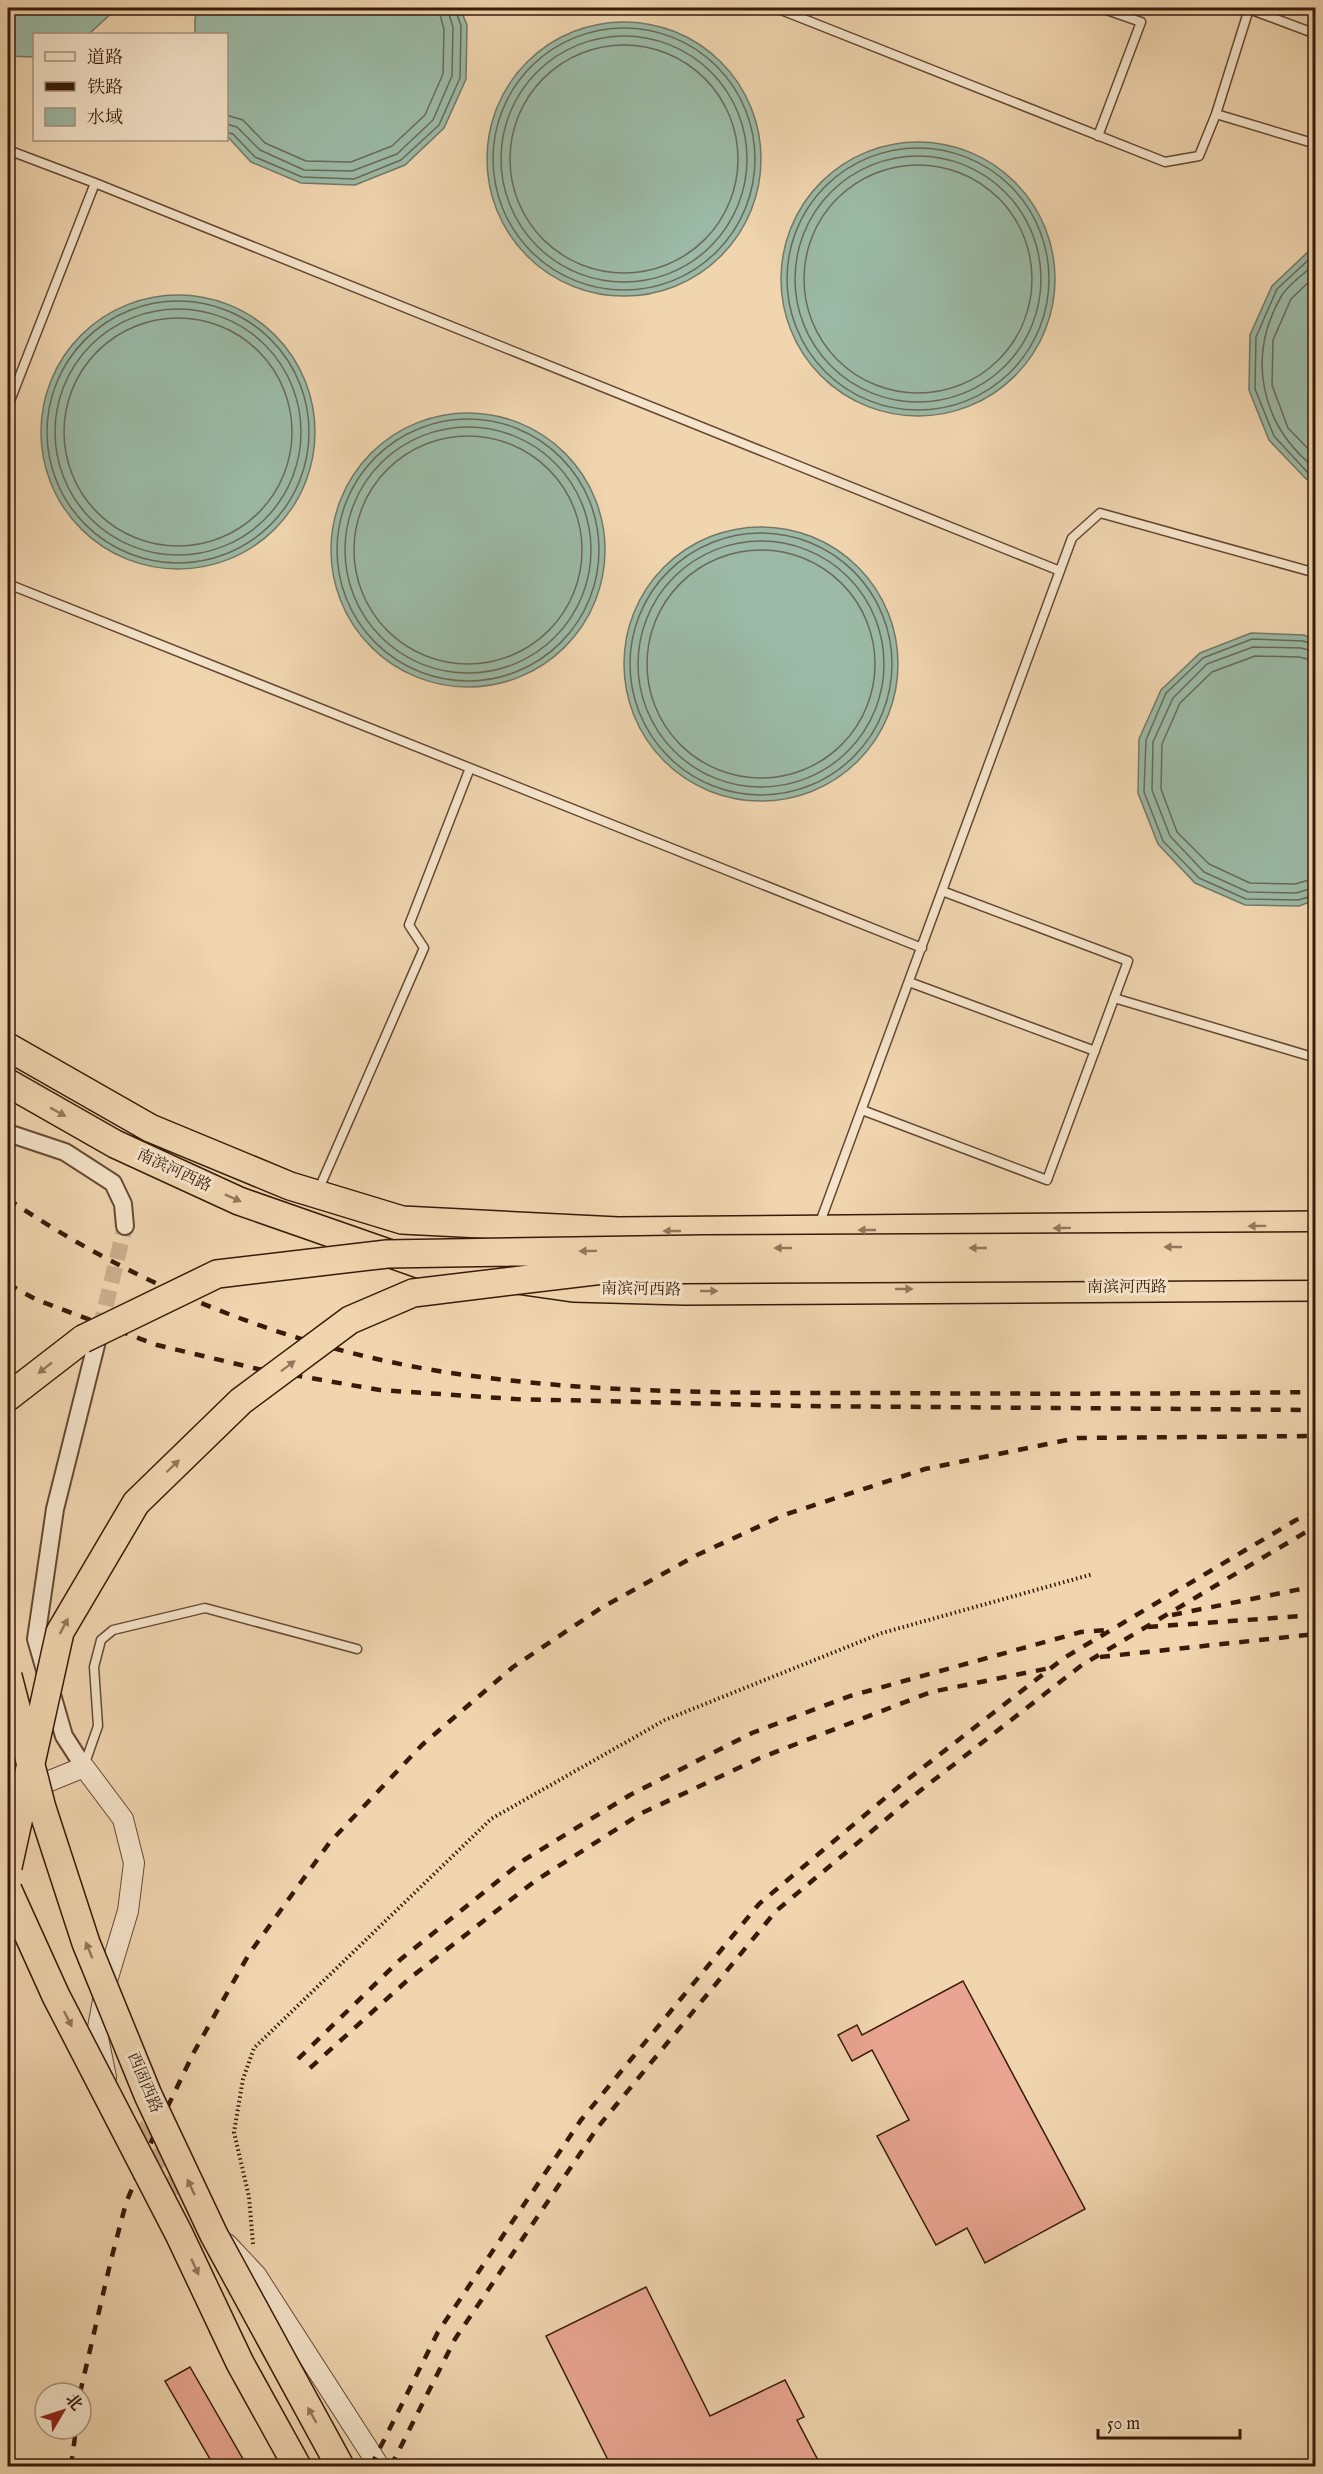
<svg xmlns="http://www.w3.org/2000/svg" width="1323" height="2474" viewBox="0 0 1323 2474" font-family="'IM FELL English','Noto Serif SC',serif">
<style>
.water{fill:#9bb9a6;stroke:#737967;stroke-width:1.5}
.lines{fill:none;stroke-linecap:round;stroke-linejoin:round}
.shore{stroke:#696a57;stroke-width:1.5}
.building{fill:#e9a591;stroke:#371a08;stroke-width:1.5}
.minor-tunnel{stroke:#cbb08e;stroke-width:16;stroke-dasharray:16 8;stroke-linecap:butt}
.tertiary-tunnel{stroke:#cbb08e;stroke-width:20;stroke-dasharray:20 10;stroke-linecap:butt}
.service-casing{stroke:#654932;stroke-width:11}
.minor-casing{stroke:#654932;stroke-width:20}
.tertiary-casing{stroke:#654932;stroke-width:22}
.trunk-casing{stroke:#371a08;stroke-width:30}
.path{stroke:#371a08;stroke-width:4;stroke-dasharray:1.5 3;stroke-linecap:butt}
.service{stroke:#f5e4cb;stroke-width:8}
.minor{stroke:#f5e4cb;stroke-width:16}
.tertiary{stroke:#f5e4cb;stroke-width:20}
.trunk{stroke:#f0d5af;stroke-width:27}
.rail{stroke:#371a08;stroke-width:4.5;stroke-dasharray:10 10;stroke-linecap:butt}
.trunk-bridge-casing{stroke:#371a08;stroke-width:30;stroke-linecap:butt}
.trunk-bridge{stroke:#f0d5af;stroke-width:27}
.oneway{fill:#94785c}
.labels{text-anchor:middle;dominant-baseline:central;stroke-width:6;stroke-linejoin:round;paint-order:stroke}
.street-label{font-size:16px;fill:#371a08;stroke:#f5e4cb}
</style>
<rect width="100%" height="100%" fill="#f0d5af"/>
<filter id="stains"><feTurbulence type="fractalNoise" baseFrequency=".00333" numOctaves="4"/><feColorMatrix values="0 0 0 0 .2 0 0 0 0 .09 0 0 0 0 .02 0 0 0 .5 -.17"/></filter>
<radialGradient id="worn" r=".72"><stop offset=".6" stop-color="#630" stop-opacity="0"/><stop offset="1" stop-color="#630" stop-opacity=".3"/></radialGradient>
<path class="water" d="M8 8H117L89 34H34V57L8 56Z
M200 8H460L467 25 466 79 444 128 405 165 355 185 301 183 251 162 227 136 226 34H195V18Z
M487 159a137 137 0 1 1 274 0a137 137 0 1 1-274 0Z
M781 279a137 137 0 1 1 274 0a137 137 0 1 1-274 0Z
M1315 247V483L1306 479 1269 440 1249 390 1250 335 1272 286 1311 249Z
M41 432a137 137 0 1 1 274 0a137 137 0 1 1-274 0Z
M331 550a137 137 0 1 1 274 0a137 137 0 1 1-274 0Z
M624 664a137 137 0 1 1 274 0a137 137 0 1 1-274 0Z
M1251 633 1304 635 1315 640V900L1299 906 1245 905 1195 883 1158 844 1138 793 1139 739 1161 690 1200 653Z"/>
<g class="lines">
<path class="shore" d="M493 159a131 131 0 1 1 262 0a131 131 0 1 1-262 0Z
M501 159a123 123 0 1 1 246 0a123 123 0 1 1-246 0Z
M510 159a114 114 0 1 1 228 0a114 114 0 1 1-228 0Z
M226 115 243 120 265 143 306 161 351 162 392 146 425 115 443 74 444 29 438 8
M226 124 237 127 260 150 304 170 352 171 397 154 433 120 452 76 453 27 447 8
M226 132 233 134 255 157 302 177 354 179 401 160 439 125 460 78 461 26 455 8
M787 279a131 131 0 1 1 262 0a131 131 0 1 1-262 0Z
M795 279a123 123 0 1 1 246 0a123 123 0 1 1-246 0Z
M804 279a114 114 0 1 1 228 0a114 114 0 1 1-228 0Z
M1316 253 1277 289 1256 337 1255 389 1274 436 1309 474 1316 477
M1316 263C1305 273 1290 283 1282 295 1246 356 1260 425 1316 469
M1316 275 1291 299 1273 340 1272 385 1288 428 1316 457
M47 432a131 131 0 1 1 262 0a131 131 0 1 1-262 0Z
M55 432a123 123 0 1 1 246 0a123 123 0 1 1-246 0Z
M64 432a114 114 0 1 1 228 0a114 114 0 1 1-228 0Z
M337 550a131 131 0 1 1 262 0a131 131 0 1 1-262 0Z
M345 550a123 123 0 1 1 246 0a123 123 0 1 1-246 0Z
M354 550a114 114 0 1 1 228 0a114 114 0 1 1-228 0Z
M630 664a131 131 0 1 1 262 0a131 131 0 1 1-262 0Z
M638 664a123 123 0 1 1 246 0a123 123 0 1 1-246 0Z
M647 664a114 114 0 1 1 228 0a114 114 0 1 1-228 0Z
M1316 645 1303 641 1252 639 1203 658 1166 693 1146 740 1144 792 1163 841 1199 878 1246 899 1298 900 1316 895
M1316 652 1301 648 1253 647 1207 664 1173 698 1153 742 1152 790 1170 836 1204 872 1248 892 1296 893 1316 887
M1316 661 1299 657 1255 656 1212 672 1180 703 1162 744 1161 789 1177 832 1209 864 1250 883 1295 884 1316 878"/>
</g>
<path class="building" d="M963 1981 1085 2209 985 2263 967 2228 936 2245 877 2136 909 2120 872 2050 852 2061 838 2035 857 2025 862 2035Z
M646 2287 710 2416 785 2380 804 2417 797 2420 821 2466H611L546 2336Z
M190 2367 247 2466H214L165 2381Z"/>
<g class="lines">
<path class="minor-tunnel" d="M100 1329 125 1226"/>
<path class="tertiary-tunnel" d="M134 2127 187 2197"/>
<g class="service-casing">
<path id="service" d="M776 8 1165 162 1199 156 1216 114 1249 9 1316 34
M1216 114 1316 144
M1098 136 1141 22 1101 8
M8 150 95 183 1060 571
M8 406 95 183
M8 584 922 948
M909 982 1095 1051
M1114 998 1316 1058
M862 1110 1047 1180 1128 961 942 891
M318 1191 424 948 409 925 470 768
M819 1225 1072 538 1100 513 1316 573
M84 1766 98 1726 94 1667 101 1640 113 1630 205 1608 357 1649"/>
</g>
<g class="minor-casing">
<path id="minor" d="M8 1133 65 1152 113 1183 123 1204 125 1226
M84 1767 64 1736 36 1639 55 1509 100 1329"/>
</g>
<g class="tertiary-casing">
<path id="tertiary" d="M8 1798 84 1767 123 1819 134 1863 128 1911 106 1984 97 2033 106 2077
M227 2244 256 2275 379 2466"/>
</g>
<g class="trunk-casing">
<path id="trunk" d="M8 1047 150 1128 290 1186 402 1220 618 1231 1316 1225
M8 1083 115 1144 239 1201 428 1267 573 1288 685 1291 1316 1287
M8 1397 83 1339"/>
</g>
<path class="path" d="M253 2244 249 2197 234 2132 243 2079 254 2048 491 1819 665 1720 882 1633 1093 1574"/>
<use href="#service" class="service"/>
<use href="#minor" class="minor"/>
<use href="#tertiary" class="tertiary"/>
<use href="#trunk" class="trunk"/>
<path class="rail" d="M8 1199C140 1289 298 1351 458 1374 598 1394 741 1393 883 1393 1027 1394 1171 1394 1316 1392
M8 1284 37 1300 157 1345 258 1369 380 1390 515 1399 800 1406 1316 1410
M1172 1615 1316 1586
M1148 1627 1316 1615
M1100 1657 1316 1634
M298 2059 401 1959 524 1860 630 1795 752 1733 850 1696 1081 1632 1109 1630
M310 2068 410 1978 535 1881 642 1813 760 1758 931 1692 1050 1668
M80 2393 111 2260 126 2203 155 2133 194 2052 249 1954 330 1842 422 1745 513 1667 601 1608 697 1555 784 1515 925 1469 1077 1438 1316 1436
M71 2466 76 2429
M371 2466 438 2332 581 2120 759 1904 903 1783 1064 1658 1296 1520 1316 1512
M391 2466 455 2339 598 2127 776 1911 921 1790 1082 1665 1316 1526"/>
<g class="trunk-bridge-casing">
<path id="trunk-bridge" d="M83 1339 217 1274 387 1254 704 1249 1316 1246
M8 1676 42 1808 86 1943 148 2095 214 2235 340 2466
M8 1867 60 1632 136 1503 241 1401 350 1320 413 1293 603 1270 1316 1266
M8 1890 56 1996 179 2234 240 2363 297 2466"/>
</g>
<use href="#trunk-bridge" class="trunk-bridge"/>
</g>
<defs><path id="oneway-solid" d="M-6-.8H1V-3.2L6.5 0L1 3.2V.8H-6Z" transform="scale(1.5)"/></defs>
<g class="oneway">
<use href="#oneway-solid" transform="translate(58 1112) rotate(29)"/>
<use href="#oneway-solid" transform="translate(233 1198) rotate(24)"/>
<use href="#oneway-solid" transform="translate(1257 1226) rotate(179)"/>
<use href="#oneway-solid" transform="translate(1062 1228) rotate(179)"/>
<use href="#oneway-solid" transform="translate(867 1230) rotate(180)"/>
<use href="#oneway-solid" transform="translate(672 1231) rotate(180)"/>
<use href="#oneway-solid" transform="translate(1173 1247) rotate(180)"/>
<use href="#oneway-solid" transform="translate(783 1248) rotate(180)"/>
<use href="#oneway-solid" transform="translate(978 1248) rotate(180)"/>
<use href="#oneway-solid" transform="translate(588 1251) rotate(179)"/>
<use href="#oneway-solid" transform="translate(904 1289)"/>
<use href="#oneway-solid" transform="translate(709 1291)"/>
<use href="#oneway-solid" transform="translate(288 1366) rotate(-37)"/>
<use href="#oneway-solid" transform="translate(45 1368) rotate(142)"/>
<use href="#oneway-solid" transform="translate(173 1466) rotate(-44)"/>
<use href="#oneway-solid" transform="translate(64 1626) rotate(-62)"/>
<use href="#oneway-solid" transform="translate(89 1950) rotate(-112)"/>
<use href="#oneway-solid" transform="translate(68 2019) rotate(63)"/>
<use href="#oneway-solid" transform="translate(191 2187) rotate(-115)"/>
<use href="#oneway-solid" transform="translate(195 2267) rotate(65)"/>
<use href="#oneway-solid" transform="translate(312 2415) rotate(-119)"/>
</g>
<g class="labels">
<g class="street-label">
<text transform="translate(174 1171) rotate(25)">南滨河西路</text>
<text x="1127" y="1288">南滨河西路</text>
<text transform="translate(641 1290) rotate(1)">南滨河西路</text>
<text transform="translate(144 2083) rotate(67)">西固西路</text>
</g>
</g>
<rect width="1323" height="2474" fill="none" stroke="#f0d5af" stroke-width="30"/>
<rect x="9" y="9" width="1305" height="2456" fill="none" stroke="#371a08" stroke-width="3"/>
<rect x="15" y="15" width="1293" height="2444" fill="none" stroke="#371a08" stroke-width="1.5"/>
<rect x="33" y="33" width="195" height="108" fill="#f5e4cb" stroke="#a9937d" stroke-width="1.5"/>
<rect x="45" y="52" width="30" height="9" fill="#f5e4cb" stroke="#a9937d" stroke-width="1.5"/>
<text x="87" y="63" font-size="18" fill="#371a08">道路</text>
<rect x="45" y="82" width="30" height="9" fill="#371a08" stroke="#a9937d" stroke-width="1.5"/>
<text x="87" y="93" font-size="18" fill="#371a08">铁路</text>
<rect x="45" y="108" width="30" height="18" fill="#9bb9a6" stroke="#a9937d" stroke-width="1.5"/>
<text x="87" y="123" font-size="18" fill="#371a08">水域</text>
<g transform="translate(63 2411) rotate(51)"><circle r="28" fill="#f5e4cb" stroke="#a9937d" stroke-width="1.5"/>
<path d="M0-4.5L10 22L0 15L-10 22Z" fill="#8f2418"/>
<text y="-9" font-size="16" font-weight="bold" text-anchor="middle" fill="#371a08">北</text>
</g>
<path d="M1098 2429v9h142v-9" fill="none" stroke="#371a08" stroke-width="3"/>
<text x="1107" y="2429" font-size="18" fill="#371a08" stroke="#f5e4cb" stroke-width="4.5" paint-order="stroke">50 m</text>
<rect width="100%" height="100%" filter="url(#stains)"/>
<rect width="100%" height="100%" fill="url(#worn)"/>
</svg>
